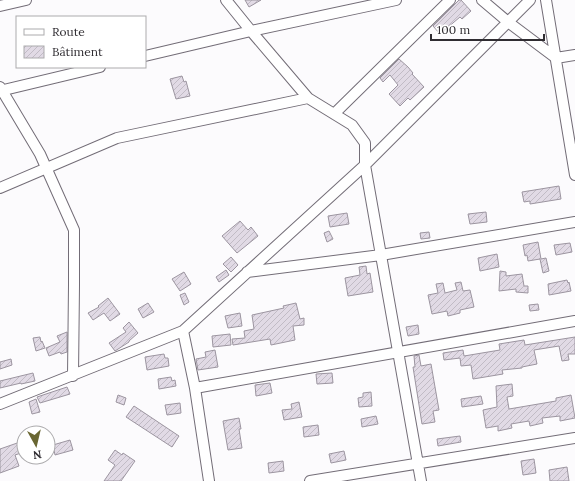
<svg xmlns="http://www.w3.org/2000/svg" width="575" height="481" viewBox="0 0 575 481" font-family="Lora,serif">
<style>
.building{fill:url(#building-hatch);stroke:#9c95a0}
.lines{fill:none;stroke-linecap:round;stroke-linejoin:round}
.minor-casing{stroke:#736d77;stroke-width:12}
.minor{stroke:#fff;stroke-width:10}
</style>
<defs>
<pattern id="building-hatch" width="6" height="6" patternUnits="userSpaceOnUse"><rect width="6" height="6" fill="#e1dae5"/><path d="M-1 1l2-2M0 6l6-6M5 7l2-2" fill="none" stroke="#c1bbc5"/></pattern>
</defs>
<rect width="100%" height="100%" fill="#fcfbfd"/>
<path class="building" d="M245 0H261L249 7Z
M459 0H461L471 11 462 19 460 17 440 34 433 26Z
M399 59 408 67 413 73 412 74 424 87 410 100 408 98 400 106 389 94 398 85 390 75 383 82 380 78Z
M182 76 184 82 186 81 190 96 176 99 170 79Z
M559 186 561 199 530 204V201L524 202 522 192Z
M486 212 487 222 470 224 468 214Z
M347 213 349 224 330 227 328 216Z
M240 221 248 230 251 227 258 236 237 253 222 236Z
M329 231 333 239 327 242 324 233Z
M429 232 430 238 421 239 420 233Z
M538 242 541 259 546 258 549 271 543 273 540 259 528 261 527 255 525 256 523 245Z
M570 243 572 252 556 255 554 245Z
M497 254 499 267 480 271 478 258Z
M231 257 238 265 231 272 223 264Z
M366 266 367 274 370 273 373 292 348 296 345 278 360 275 359 267Z
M226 270 229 275 219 282 216 277Z
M500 271 506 272V276L522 274 524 286H528V293L516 292V289L499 291Z
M184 272 191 284 180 291 172 279Z
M567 280 568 283 569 282 571 291 549 295 548 284Z
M461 282 463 291 470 290 474 307 460 310V313L448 316 447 311 432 314 428 295 438 293 436 284 443 283 445 293 457 290 455 283Z
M185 293 189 302 184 305 180 295Z
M108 298 120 314 110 321 104 313 93 320 88 313 99 307 98 306Z
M148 303 154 312 143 318 138 309Z
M296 303 300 319 304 318V325L293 326 295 340 271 345 270 339 233 345 232 339 245 338 244 331 254 329 252 315 284 308 283 306Z
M538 304 539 310 530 311 529 305Z
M240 313 242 326 228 328 225 316Z
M129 322 138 333 129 341V342L115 351 109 343 126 332 123 328Z
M418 325 419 334 408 336 406 327Z
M67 332V352L61 354 60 352 49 356 46 348 60 342 57 336Z
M230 334 231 345 213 347 212 336Z
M40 337 41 342 42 341 45 348 36 351 33 338Z
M575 337V354H568L569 360 562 361 559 346 534 350 537 364 522 367V368L502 370 503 374 473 379 471 365 461 366 460 358 444 360 443 353 463 350 464 356 500 350 499 344 524 340 525 345Z
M215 350 218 367 198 370 196 359 206 357 205 352Z
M164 354 165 358H168L169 366 147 370 145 357Z
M419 355 421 366 431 364 439 410 433 411 435 422 422 424 413 367H415L414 356Z
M11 359 12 365 0 369V362Z
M33 373 35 381 21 384V383L0 388V381Z
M332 373 333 383 317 384 316 374Z
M171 377 172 381 175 380 176 386 159 389 158 379Z
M270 383 272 393 256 396 255 385Z
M512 384 513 396 507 397 509 409 556 401V398L571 395 575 418 560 421V416L542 418 543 423 530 426 529 421 511 424 512 428 498 431V426L486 428 483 410 497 407 496 386Z
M67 387 70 394 40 403 37 397Z
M371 392 372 406 359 407 358 398 363 397V393Z
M118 395 126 398 124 405 116 402Z
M481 396 483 404 462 407 461 399Z
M36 399 40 412 32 414 29 402Z
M299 402 302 417 284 420 282 410 292 409 291 404Z
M180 403 181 413 167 415 165 405Z
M134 406 179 436 172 447 126 417Z
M376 416 378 424 362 427 361 419Z
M239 418 241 429H239L242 448 228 450 223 421Z
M318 425 319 435 304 437 303 427Z
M460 436 461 442 438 446 437 439Z
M70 440 73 450 55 455 53 445Z
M23 441 24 445V452L15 455 19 466 0 473V449Z
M115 450 122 455 123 453 135 461 121 481H104L115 465 108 460Z
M344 451 346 460 331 463 329 454Z
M534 459 536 473 523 475 521 461Z
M283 461 284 471 269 473 268 463Z
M567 467 569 481H550L549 470Z"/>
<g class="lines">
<g class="minor-casing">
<path id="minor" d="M226 0 251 31 308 98 352 125 365 143V165L421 481
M482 0 508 22 556 58 575 55
M546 0 575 175
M0 6 26 0
M145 56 251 31 396 0
M0 87 40 154 74 230V285L73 376
M0 91 100 67
M334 114 450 0
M0 188 117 138 308 98
M247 272 381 255 575 222
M183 331 195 388 209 481
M195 388 575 321
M0 404 183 331 365 165 530 0
M310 481 575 438"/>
</g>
<use href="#minor" class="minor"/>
</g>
<rect x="16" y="16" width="130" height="52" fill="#ffffff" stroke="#acabad"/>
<rect x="24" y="29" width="20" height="6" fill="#ffffff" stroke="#acabad"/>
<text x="52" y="36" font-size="12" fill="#302d32">Route</text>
<rect x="24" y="46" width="20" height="12" fill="url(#building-hatch)" stroke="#acabad"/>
<text x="52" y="56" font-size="12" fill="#302d32">Bâtiment</text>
<g transform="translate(36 445) rotate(172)"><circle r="19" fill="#ffffff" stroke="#acabad"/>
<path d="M0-3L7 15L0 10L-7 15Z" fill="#696632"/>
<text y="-6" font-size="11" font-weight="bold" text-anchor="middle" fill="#302d32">N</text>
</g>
<path d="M431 34v6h113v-6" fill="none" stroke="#302d32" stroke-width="2"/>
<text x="437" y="34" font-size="12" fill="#302d32" stroke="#ffffff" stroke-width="3" paint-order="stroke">100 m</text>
</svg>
